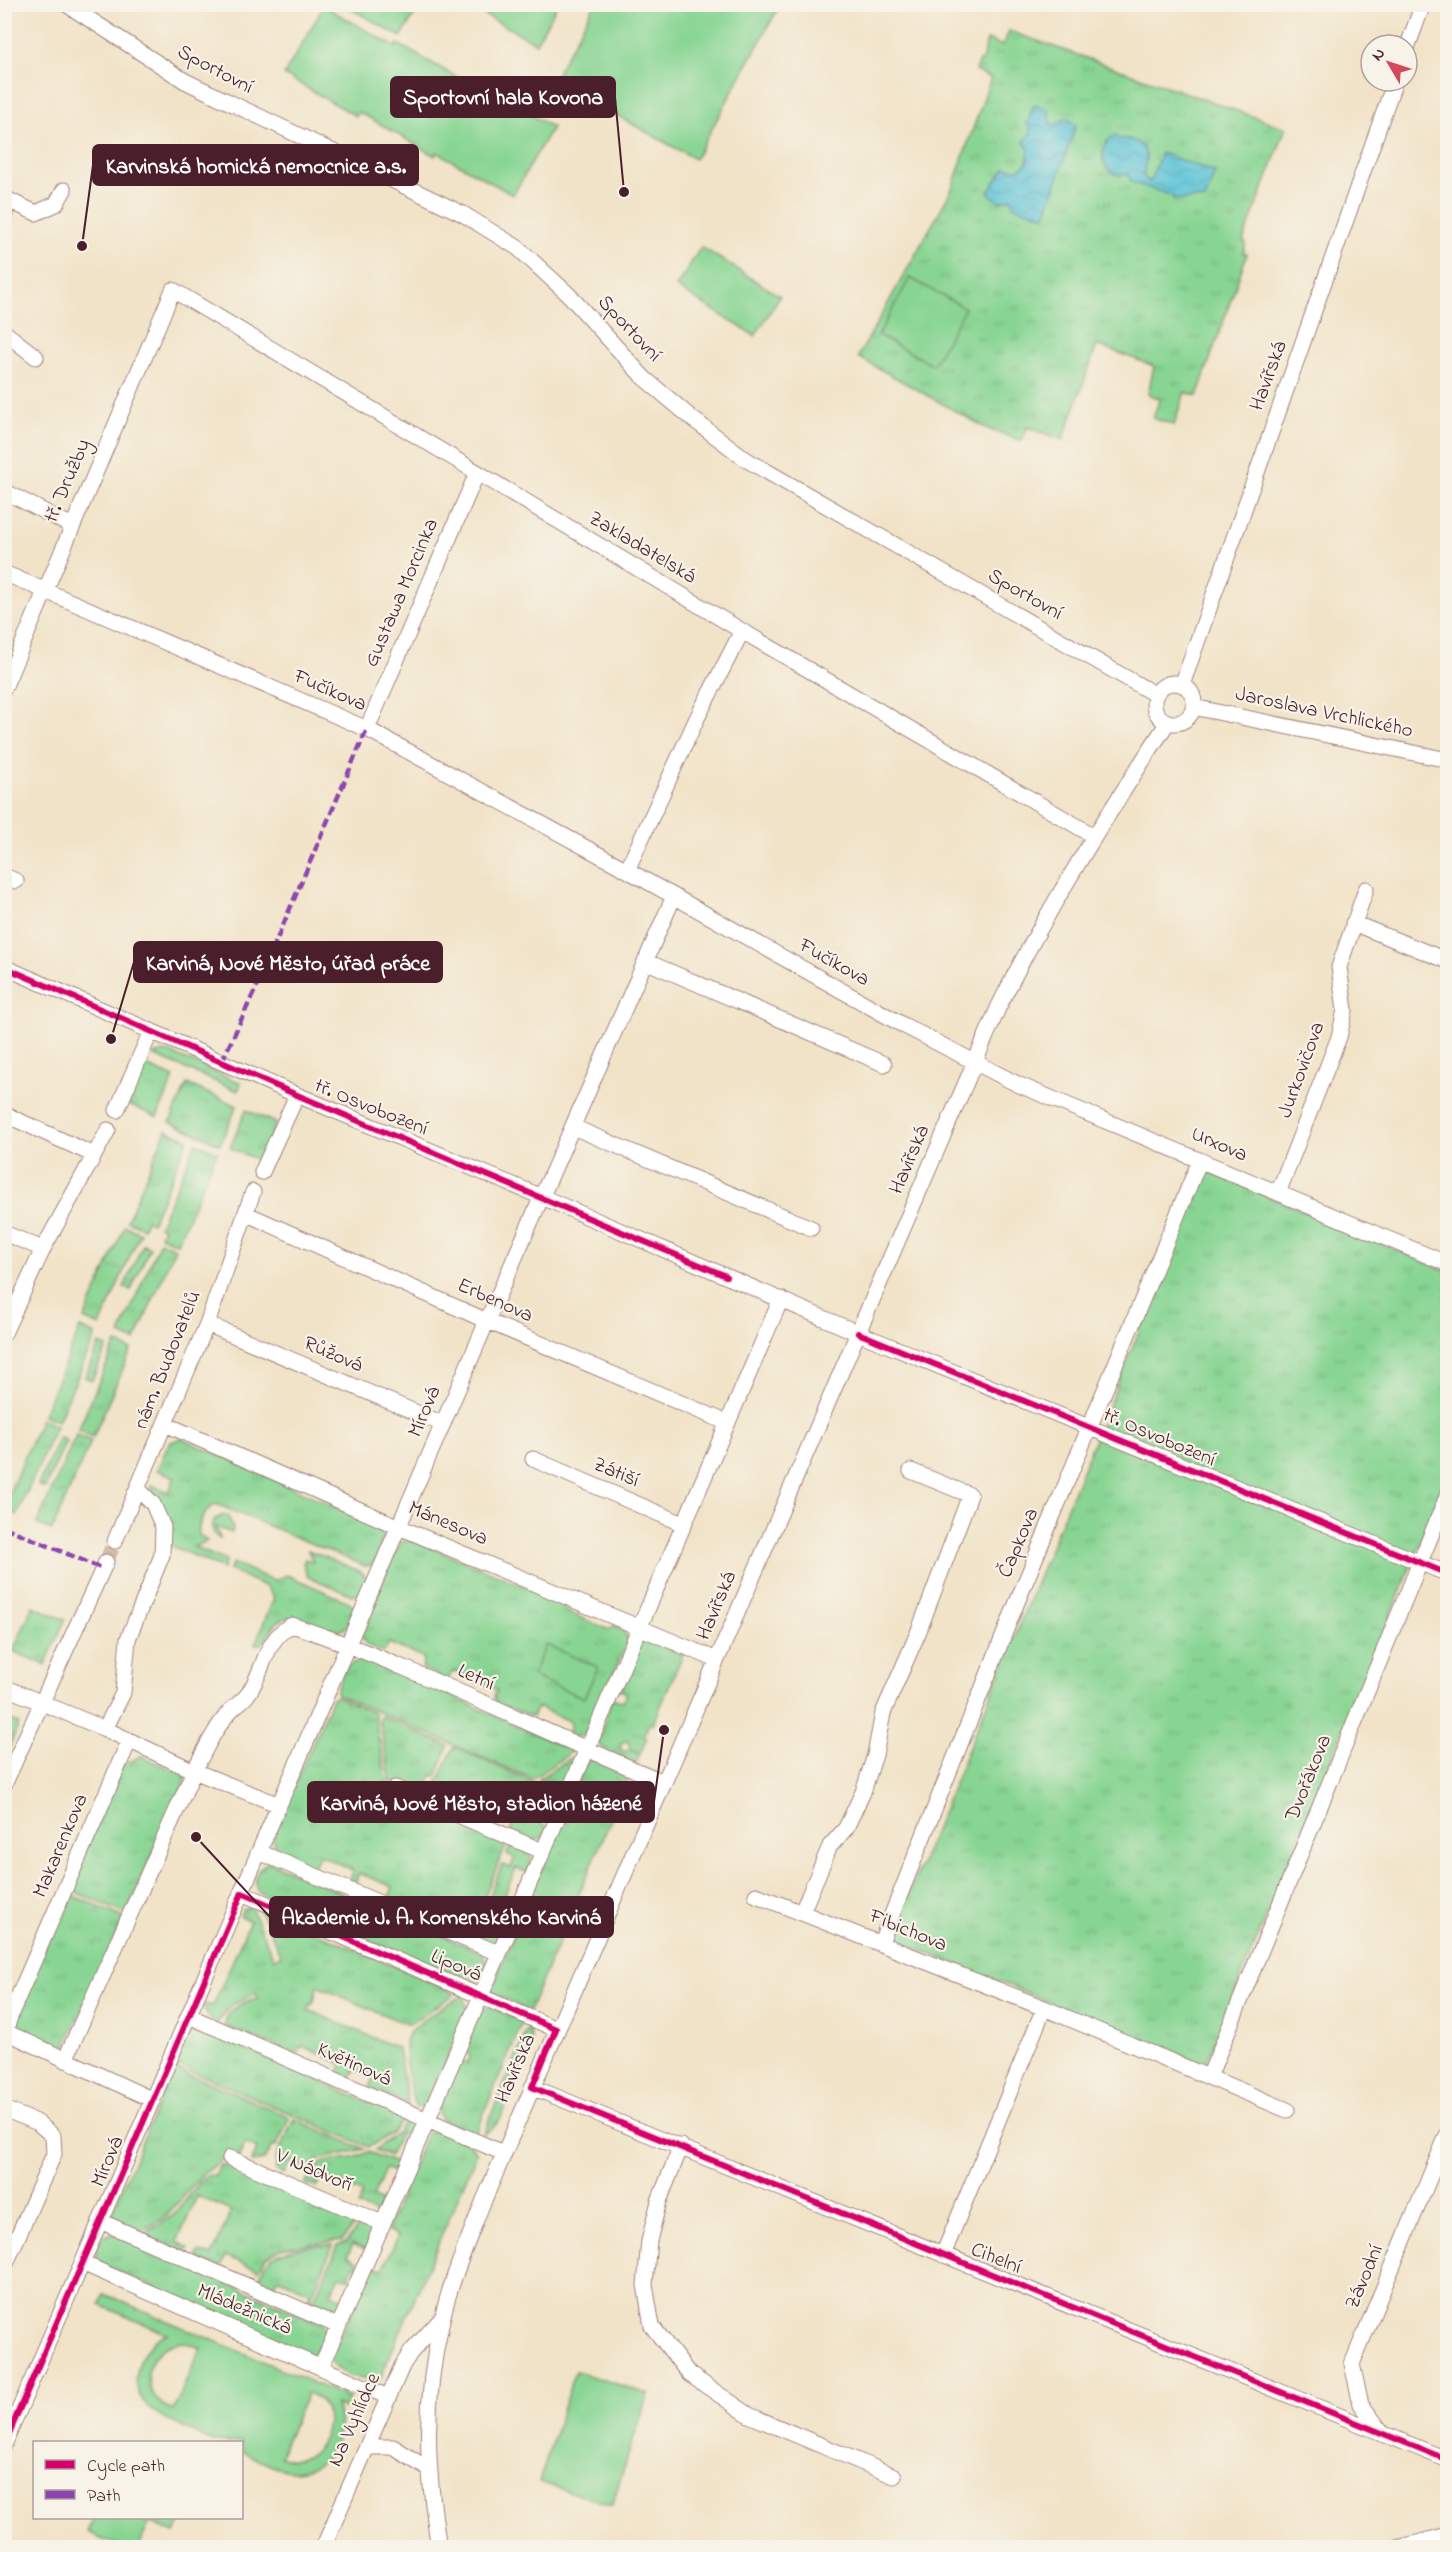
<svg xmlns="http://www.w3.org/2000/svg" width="1452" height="2552" viewBox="0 0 1452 2552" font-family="'Indie Flower',sans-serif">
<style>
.grass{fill:url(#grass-tufts);stroke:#697a5f;stroke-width:1.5}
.garden{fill:#88d593;stroke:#697a5f;stroke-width:1.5;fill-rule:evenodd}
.water{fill:url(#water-waves);stroke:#527080;stroke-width:1.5}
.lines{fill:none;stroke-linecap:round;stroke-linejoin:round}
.minor-tunnel{stroke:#d0bca9;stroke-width:15;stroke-dasharray:15 8;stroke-linecap:butt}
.minor-casing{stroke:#9e817a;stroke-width:17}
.minor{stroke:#fff;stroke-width:15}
.rail-casing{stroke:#4a1f2b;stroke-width:7}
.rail{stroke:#f7f3e8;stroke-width:4.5;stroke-dasharray:14;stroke-linecap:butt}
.quiet{stroke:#8e44ad;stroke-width:4.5;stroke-dasharray:9 4.5;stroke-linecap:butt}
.cycleway-casing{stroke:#f7f3e8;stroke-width:10}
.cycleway{stroke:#d6006c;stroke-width:6}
.labels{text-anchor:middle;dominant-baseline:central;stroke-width:4.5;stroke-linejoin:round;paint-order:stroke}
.street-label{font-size:21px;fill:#4a1f2b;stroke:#f7f3e8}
.leader{fill:none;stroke:#4a1f2b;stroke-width:2}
.callout-dot{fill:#4a1f2b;stroke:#f7f3e8;stroke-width:2}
.callout{fill:#4a1f2b;stroke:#4a1f2b;stroke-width:2}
.callout-label{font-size:22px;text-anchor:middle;font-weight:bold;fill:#fff}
</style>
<defs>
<pattern id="grass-tufts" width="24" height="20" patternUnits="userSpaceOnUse" patternTransform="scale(1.5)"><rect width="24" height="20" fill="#88d593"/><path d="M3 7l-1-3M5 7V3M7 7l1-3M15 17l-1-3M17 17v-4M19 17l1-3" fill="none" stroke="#77b67f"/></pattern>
<pattern id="water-waves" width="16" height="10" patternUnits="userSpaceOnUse" patternTransform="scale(1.5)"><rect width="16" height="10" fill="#59c2d6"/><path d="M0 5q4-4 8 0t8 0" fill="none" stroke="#4fa6b8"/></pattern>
</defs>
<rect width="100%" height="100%" fill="#f7f3e8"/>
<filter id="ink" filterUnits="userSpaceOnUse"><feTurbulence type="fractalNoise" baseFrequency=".0167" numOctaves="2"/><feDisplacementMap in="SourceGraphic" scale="12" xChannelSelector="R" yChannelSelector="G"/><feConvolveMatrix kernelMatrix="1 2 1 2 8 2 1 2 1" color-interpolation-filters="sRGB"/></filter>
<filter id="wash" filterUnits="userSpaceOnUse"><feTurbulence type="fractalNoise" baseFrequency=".008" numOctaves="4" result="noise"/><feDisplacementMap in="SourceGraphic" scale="24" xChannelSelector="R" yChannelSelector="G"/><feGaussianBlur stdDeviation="1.35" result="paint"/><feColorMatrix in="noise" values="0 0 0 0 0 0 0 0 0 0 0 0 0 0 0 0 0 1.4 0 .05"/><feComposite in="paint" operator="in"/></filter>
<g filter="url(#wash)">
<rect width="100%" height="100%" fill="#f1e3c8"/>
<path class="grass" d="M1009 31 1286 128 1243 241 1246 243 1243 253 1247 254 1197 396 1185 392 1174 425 1153 418 1160 399 1148 394 1154 366 1097 345 1063 440 1027 427 1022 441 986 428 858 357 951 191 991 78 975 71 979 61H982L987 40 1003 46Z
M163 1052 170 1053 241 1083 238 1091 153 1055Z
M144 1065 174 1078 157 1117 127 1104Z
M187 1084 237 1106 220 1144 170 1122Z
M246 1110 276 1123 260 1161 230 1148Z
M166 1130 188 1139 152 1223 146 1220 143 1228 127 1221Z
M196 1143 217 1152 177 1243 160 1236 163 1228 159 1226Z
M1205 1170 1447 1271V1479L1205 2065 891 1938Z
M125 1226 140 1233 100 1326 84 1319Z
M160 1241 175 1248 135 1341 120 1334Z
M143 1244 150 1247 131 1290 124 1287Z
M80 1328 96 1335 58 1421 43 1415Z
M116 1343 131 1350 93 1437 78 1430Z
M99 1344 107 1347 92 1380 85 1377Z
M41 1419 56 1426 17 1515 5 1509V1503Z
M76 1435 91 1441 52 1530 37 1524Z
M59 1437 66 1441 45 1488 38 1485Z
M181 1438 383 1528 385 1533 373 1565 365 1566 216 1504C205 1509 197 1523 199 1535L207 1541 194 1547 226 1561 223 1569 169 1545 151 1491V1485L169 1492 175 1477 157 1470 169 1443Z
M224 1515H228L233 1529 232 1533 216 1527 220 1539C212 1534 211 1527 215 1519Z
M410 1539 565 1603V1611L609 1630 615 1625 623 1629 628 1640 587 1734 576 1737 569 1734 571 1722 537 1707 532 1717 496 1703 494 1697 497 1690 453 1671 447 1680 422 1668 424 1658 389 1643 384 1652C370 1647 360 1645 362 1628L397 1549 402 1542Z
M308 1550 362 1572 367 1580 361 1594 352 1595 308 1577 303 1563 305 1559 313 1562Z
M233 1563 274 1581 287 1575 349 1602 354 1608C352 1614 350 1622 347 1626 333 1643 301 1607 279 1621 271 1626 269 1637 262 1644H255L274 1598 267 1587 229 1570Z
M33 1606 65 1620 45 1665 13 1651Z
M650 1640 683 1654 653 1724 649 1723 644 1736 647 1737 641 1752 630 1748 628 1741 622 1742 620 1747 623 1752 629 1750 640 1754 636 1763 601 1747 598 1742 612 1698 623 1702 627 1693 616 1688 641 1641Z
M360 1659H369L573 1751 532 1779 337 1694 336 1690 345 1668Z
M336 1696 374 1713 387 1781 384 1787 506 1840 507 1843 467 1937 465 1932 470 1920 437 1906 432 1918 388 1900 393 1887 359 1873 354 1885 348 1882 353 1870 320 1855 313 1868 279 1854 274 1846 273 1835 332 1698Z
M381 1716 448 1746 436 1776 432 1775C429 1783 427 1789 418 1792L391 1783 379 1718Z
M10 1720 19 1724 5 1757V1734Z
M454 1747 562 1795 559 1802 549 1798 538 1822 548 1827 542 1838 533 1841 510 1831 515 1819 496 1811 491 1823 482 1818 487 1807 454 1793 448 1805 437 1800 435 1787Z
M141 1756 187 1776 126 1914 69 1889 125 1761 129 1762Z
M574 1756 576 1759 564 1792 539 1781 540 1778Z
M591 1760H598L631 1773 529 2011 490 1992 586 1763Z
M511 1845 529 1851 532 1860 528 1873 516 1868 493 1922 504 1928 497 1940 492 1943 472 1935 502 1865 510 1868 515 1858 507 1854Z
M269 1862 483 1953 487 1966C483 1976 480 1983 468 1984L258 1892C252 1880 256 1868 269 1862Z
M67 1893 124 1918 63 2051 20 2034 14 2022Z
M251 1907 274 1959 281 1956 259 1908 456 1993 408 2025 317 1986 314 2001 308 2010 398 2048 408 2104 370 2088 373 2077 356 2069 349 2079 340 2074 342 2064 302 2046 297 2055 225 2026C225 2010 244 2001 258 1998L256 1993 232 2005 217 2023 207 2016 203 2006 205 2004 213 2006 250 1921 240 1916 242 1910Z
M463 1996 468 2009 428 2104 416 2108C411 2096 402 2050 406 2038 410 2027 451 2000 463 1996Z
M489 2007 523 2021 475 2134 441 2119 437 2110 456 2060 467 2064 471 2055 461 2050 480 2010Z
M529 2026 532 2040 529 2049 500 2119 494 2127 483 2134Z
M200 2029 404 2118 391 2134 369 2147 177 2065 176 2060 189 2033Z
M174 2068 288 2116 289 2119 276 2147 273 2146 264 2160 252 2162 257 2149 245 2143 239 2157 228 2156 219 2161 202 2175 166 2217 139 2233 114 2219 112 2211Z
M408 2118 414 2123 416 2130 412 2138 400 2134 390 2156 375 2150 398 2132Z
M294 2119 364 2149 320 2159 308 2169 290 2162 284 2174 276 2170V2158Z
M433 2131C447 2131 469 2140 477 2153L380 2379C366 2383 336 2373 329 2360L373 2265 383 2269 398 2236 387 2230 426 2134Z
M368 2152 401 2165 399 2172 385 2169 373 2197 385 2204 383 2210 378 2214 358 2206 362 2193 322 2176 316 2187 305 2185C321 2147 340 2168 368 2152Z
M228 2161 359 2219 342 2240 281 2248 266 2257 259 2270 226 2256 221 2267 199 2260 197 2255 200 2252 212 2256 231 2211 197 2196 177 2242 189 2248 186 2253 143 2235 174 2215 203 2178 210 2175 215 2176 220 2164 225 2166Z
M363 2221 371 2225 373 2232 367 2250 353 2244 347 2256 357 2261 359 2267 354 2265 349 2275 354 2278 352 2280 339 2276 331 2293 342 2298 338 2313 330 2316 311 2307 338 2245 346 2242Z
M110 2234H115L324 2325 327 2337 323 2349 308 2356 98 2262C93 2250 97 2238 110 2234Z
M333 2245 307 2308 306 2303 310 2292 278 2278 271 2290 256 2286C260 2277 263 2267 269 2260 279 2249 319 2244 333 2245Z"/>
<path class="garden" d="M595 4H780V5L695 159 553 80Z
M344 5H420L401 37Z
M467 5H557L536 43Z
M324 6 395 47 398 44 474 87 476 84 552 127 513 195 437 152 435 156 359 112 356 116 284 75Z
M701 247 780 296 755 336 676 287Z
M910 278 965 308 933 365 878 335Z
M546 1645 598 1667 584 1698 532 1676Z
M104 2294 349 2398 344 2409 336 2405C348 2435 328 2470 295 2471 277 2471 258 2459 242 2452V2442C234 2442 225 2444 218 2442 209 2440 200 2435 192 2431 165 2420 128 2405 138 2368 142 2351 152 2340 167 2334L100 2305ZM183 2342 201 2348 173 2411C136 2394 141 2346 183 2342ZM307 2393C349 2405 321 2476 280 2456Z
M575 2371 648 2394 612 2505 539 2482Z
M94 2518H135L149 2524 138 2547H123L87 2532Z
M141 2518H182L175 2533Z"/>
<path class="water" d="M1034 105 1048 109 1051 125 1059 123 1066 118 1076 125 1045 216 1013 206 1012 198 999 202 988 192 1005 168 1019 169 1027 163 1029 150 1024 142 1030 134V125L1027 124Z
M1116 135 1118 139C1132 137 1148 144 1146 161 1146 166 1143 170 1143 176L1150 182 1161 153 1215 172 1205 200C1193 196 1185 202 1173 199V196L1131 182 1128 174C1102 181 1093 146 1116 135Z"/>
</g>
<g filter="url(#ink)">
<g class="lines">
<path class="minor-tunnel" d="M106 1562 115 1541"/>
<g class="minor-casing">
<path id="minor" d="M66 4 185 81 463 214 518 248 569 295 644 378 694 420 747 460 1156 695
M1407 48 1423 4
M4 198 36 213 56 204 64 190
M4 217 8 200
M4 332 36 357
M4 491 72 526
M4 573 367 729 627 870 903 1025 1017 1084 1448 1264
M1154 703a20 20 0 1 1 40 0a20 20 0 1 1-40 0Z
M1182 685 1395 81
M4 688 173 290 742 631 1094 836
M1193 707 1448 760
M367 729 477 473
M627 870 698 716 742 631
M4 876 16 881
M1353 923 1448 961
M645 961 884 1064
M4 967 297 1095 542 1197 858 1333 1448 1574
M117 1110 151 1031
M4 1114 94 1155
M573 1127 811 1228
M262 1172 297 1095
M1278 1193 1339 1037 1345 1010 1339 967 1366 889
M247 1214 487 1321 728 1423
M4 1233 43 1249
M207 1324 443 1424
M4 1333 43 1249 108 1130
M165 1424 399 1527 717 1660
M533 1459 683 1524
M115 1541 207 1324 253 1192
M4 1687 105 1729 194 1771 279 1805
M105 1729 123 1693 128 1639 162 1555 163 1527 153 1504 138 1489
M4 1785 106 1562
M395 1788 542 1851
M259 1852 498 1953
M242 1893 556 2029
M756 1895 1044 2008 1287 2110
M802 1912 830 1846 846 1828 863 1792 875 1755 883 1713 918 1633 970 1495 911 1471
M881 1942 1015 1607 1200 1160
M189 2016 503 2153
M4 2031 153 2100
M4 2035 12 2011 129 1741
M65 2060 194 1771C205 1750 215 1728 231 1710 236 1705 244 1700 248 1694 265 1670 264 1639 292 1625 419 1668 539 1731 664 1782
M1209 2077 1448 1494
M532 2087 1448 2460
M4 2109 38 2123 53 2136 54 2154 4 2268
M681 2146 659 2201 649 2241 645 2285 652 2326 689 2374 749 2415 894 2476
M230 2158 382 2223
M100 2221 338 2326
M943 2255 1044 2008
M82 2263 388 2397
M321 2367 781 1299
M1384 2435 1361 2404 1352 2364 1448 2133
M4 2445 487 1321 674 896
M367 2447H393L428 2469
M323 2548 402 2366 411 2352 442 2318
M439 2548C426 2466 423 2401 442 2320 450 2282 467 2244 481 2207L999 1006C1048 907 1107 815 1168 722
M1398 2548 1448 2535"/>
</g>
<use href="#minor" class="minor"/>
<g class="rail-casing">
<path id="rail" d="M1437 4 1448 8"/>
</g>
<use href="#rail" class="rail"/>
<path class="quiet" d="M222 1061 256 988 367 729
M4 1527 103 1569"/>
<g class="cycleway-casing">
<path id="cycleway" d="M4 967 297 1095 726 1276
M858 1333 1448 1574
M4 2445 242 1893 556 2029 532 2087 1448 2460"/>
</g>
<use href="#cycleway" class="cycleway"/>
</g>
</g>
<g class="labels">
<g class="street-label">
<text transform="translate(215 70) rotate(28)">Sportovní</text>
<text transform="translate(629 329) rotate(47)">Sportovní</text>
<text transform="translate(1269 376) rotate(-70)">Havířská</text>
<text transform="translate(68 481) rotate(-67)">tř. Družby</text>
<text transform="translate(642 548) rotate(31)">Zakladatelská</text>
<text transform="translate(402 593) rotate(-67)">Gustawa Morcinka</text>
<text transform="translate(1025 595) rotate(30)">Sportovní</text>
<text transform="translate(330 691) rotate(23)">Fučíkova</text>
<text transform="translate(1324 713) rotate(12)">Jaroslava Vrchlického</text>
<text transform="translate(834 963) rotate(29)">Fučíkova</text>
<text transform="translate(1302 1070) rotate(-70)">Jurkovičova</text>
<text transform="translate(371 1108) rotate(22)">tř. Osvobození</text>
<text transform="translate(1219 1145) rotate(23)">Urxova</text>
<text transform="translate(910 1160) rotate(-67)">Havířská</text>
<text transform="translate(495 1301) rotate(24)">Erbenova</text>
<text transform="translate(333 1355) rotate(23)">Růžová</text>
<text transform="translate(168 1360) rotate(-68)">nám. Budovatelů</text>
<text transform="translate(425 1412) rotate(-67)">Mírová</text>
<text transform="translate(1159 1438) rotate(23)">tř. Osvobození</text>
<text transform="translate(616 1473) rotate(23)">Zátiší</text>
<text transform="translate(448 1524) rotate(23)">Mánesova</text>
<text transform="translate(1019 1543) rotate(-67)">Čapkova</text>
<text transform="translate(717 1606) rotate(-67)">Havířská</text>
<text transform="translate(476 1678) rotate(24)">Letní</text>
<text transform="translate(1309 1778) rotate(-68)">Dvořákova</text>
<text transform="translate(61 1846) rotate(-67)">Makarenkova</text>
<text transform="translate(908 1931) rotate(22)">Fibichova</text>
<text transform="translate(456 1966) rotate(23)">Lipová</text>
<text transform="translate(354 2065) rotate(24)">Květinová</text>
<text transform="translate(516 2069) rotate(-67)">Havířská</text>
<text transform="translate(108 2162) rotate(-67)">Mírová</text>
<text transform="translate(314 2171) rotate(23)">V Nádvoří</text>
<text transform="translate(996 2259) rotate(22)">Cihelní</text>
<text transform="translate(1365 2277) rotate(-67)">Závodní</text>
<text transform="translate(244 2310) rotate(23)">Mládežnická</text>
<text transform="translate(355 2420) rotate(-66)">Na Vyhlídce</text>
</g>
</g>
<path class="leader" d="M624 192L615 97M82 246L93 165M111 1039L134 962M664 1730L654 1802M196 1837L270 1917"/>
<g class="callout-dot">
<circle cx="624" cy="192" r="6"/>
<circle cx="82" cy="246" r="6"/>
<circle cx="111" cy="1039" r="6"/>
<circle cx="664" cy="1730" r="6"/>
<circle cx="196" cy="1837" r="6"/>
</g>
<g class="callout">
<rect x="391" y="77" width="224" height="40" rx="6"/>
<rect x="93" y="145" width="325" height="40" rx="6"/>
<rect x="134" y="942" width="308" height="40" rx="6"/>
<rect x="308" y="1782" width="346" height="40" rx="6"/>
<rect x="270" y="1897" width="343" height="40" rx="6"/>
</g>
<g class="callout-label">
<text x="503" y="104">Sportovní hala Kovona</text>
<text x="256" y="173">Karvinská hornická nemocnice a.s.</text>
<text x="288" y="970">Karviná, Nové Město, úřad práce</text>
<text x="481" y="1810">Karviná, Nové Město, stadion házené</text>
<text x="441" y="1924">Akademie J. A. Komenského Karviná</text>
</g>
<rect width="1452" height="2552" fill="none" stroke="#f7f3e8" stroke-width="24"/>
<rect x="33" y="2441" width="210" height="78" fill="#f7f3e8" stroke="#b29e9c" stroke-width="1.5"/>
<rect x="45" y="2460" width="30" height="9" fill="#d6006c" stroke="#b29e9c" stroke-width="1.5"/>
<text x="87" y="2471" font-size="18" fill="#4a1f2b">Cycle path</text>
<rect x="45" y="2490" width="30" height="9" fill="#8e44ad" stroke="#b29e9c" stroke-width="1.5"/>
<text x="87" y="2501" font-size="18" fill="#4a1f2b">Path</text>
<g transform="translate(1389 63) rotate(309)"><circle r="28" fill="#f7f3e8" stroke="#b29e9c" stroke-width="1.5"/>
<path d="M0-4.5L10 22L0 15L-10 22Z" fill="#d1495b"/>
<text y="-9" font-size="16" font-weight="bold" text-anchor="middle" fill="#4a1f2b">N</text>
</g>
</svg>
